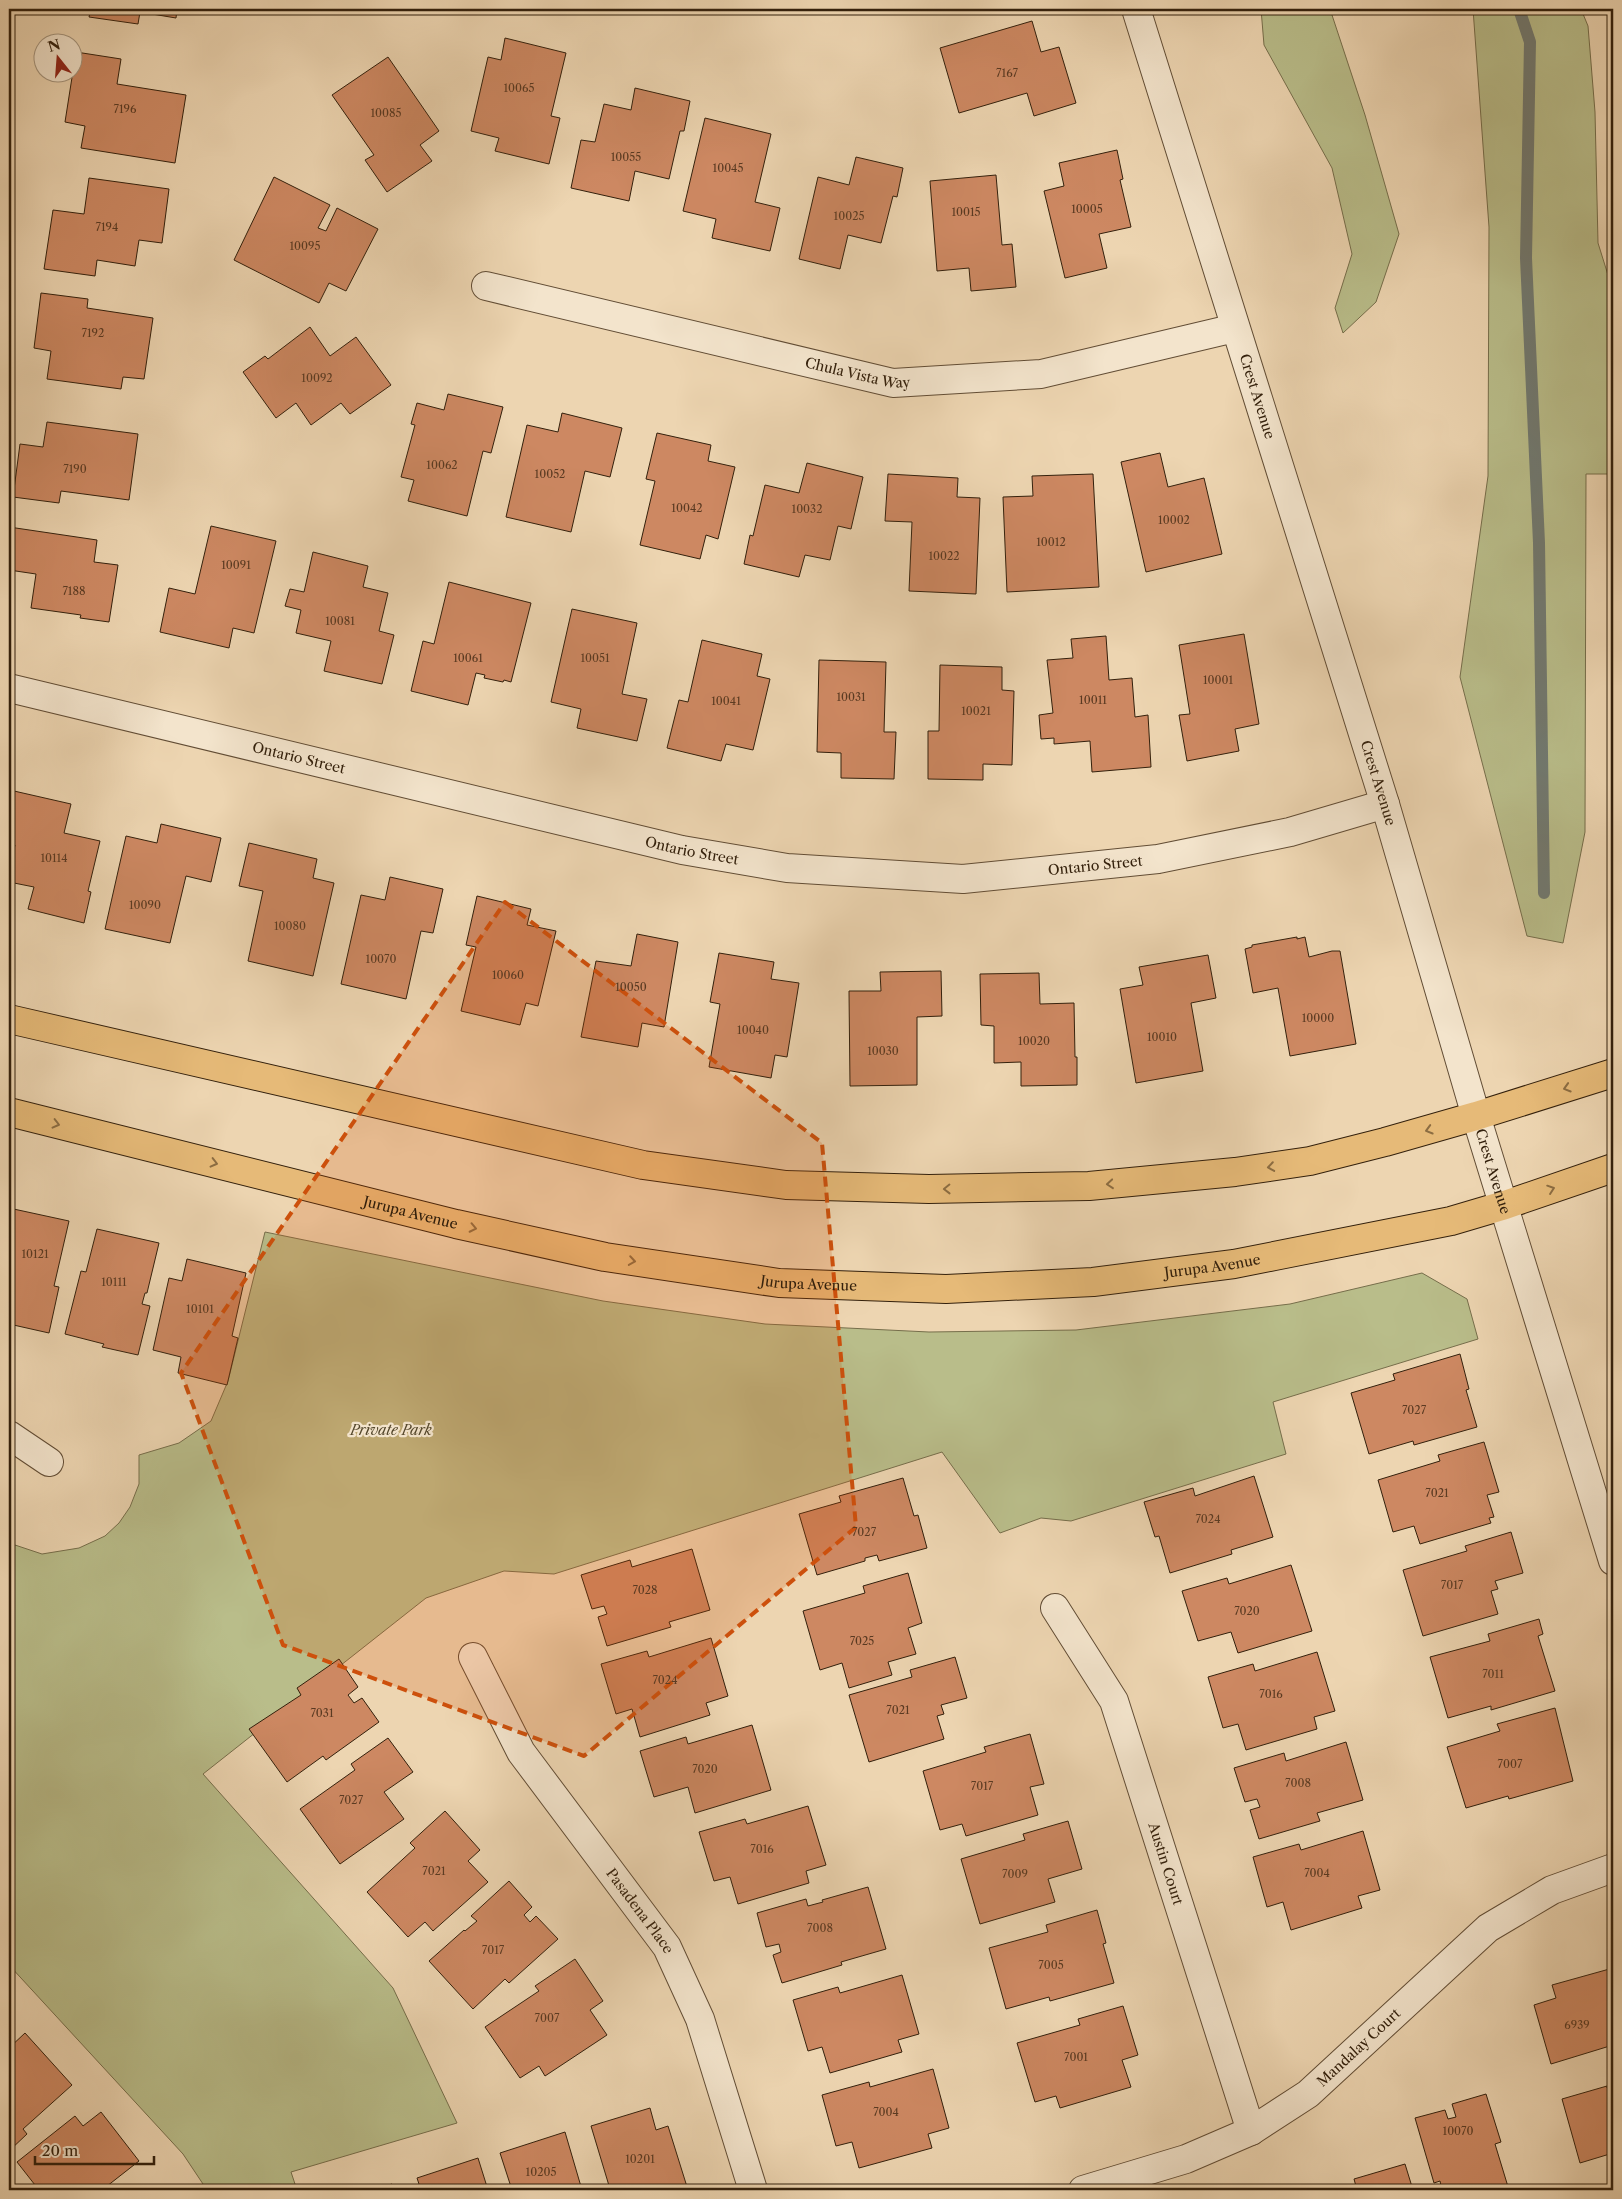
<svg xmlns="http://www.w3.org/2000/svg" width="1622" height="2199" viewBox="0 0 1622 2199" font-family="'Libre Caslon Text',serif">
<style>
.green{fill:#b9bd8a;stroke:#766e4b}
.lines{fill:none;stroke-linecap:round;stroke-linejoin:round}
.stream{stroke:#727a71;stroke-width:12}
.building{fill:#cd8862;stroke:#33200c}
.minor-casing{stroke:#624d35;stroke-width:30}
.major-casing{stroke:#33200c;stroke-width:30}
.minor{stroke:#f3e4cc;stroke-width:28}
.major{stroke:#e6ba78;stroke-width:28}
.oneway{stroke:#8c6d42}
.marked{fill:#cd500c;fill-opacity:0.2;stroke:#cd500c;stroke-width:4;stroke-dasharray:10 6;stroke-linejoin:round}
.labels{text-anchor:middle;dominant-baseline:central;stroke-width:4.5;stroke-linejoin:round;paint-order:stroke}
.number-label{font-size:11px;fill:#5a3a22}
.street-label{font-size:14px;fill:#33200c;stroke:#f3e4cc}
.park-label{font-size:14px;font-style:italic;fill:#54472c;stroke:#f3e4cc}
</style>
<rect width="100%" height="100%" fill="#edd5b1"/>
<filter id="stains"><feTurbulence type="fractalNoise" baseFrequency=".004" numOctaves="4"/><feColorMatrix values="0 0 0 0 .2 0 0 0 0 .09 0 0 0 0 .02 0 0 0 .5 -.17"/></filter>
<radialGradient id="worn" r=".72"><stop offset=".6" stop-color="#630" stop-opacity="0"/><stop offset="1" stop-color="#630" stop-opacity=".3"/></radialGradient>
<path class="green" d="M1261 9H1336L1331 12 1365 115 1399 234 1376 302 1343 333 1335 308 1352 254 1332 168 1264 45Z
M1473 9H1581L1588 26 1595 112 1598 243 1613 291V474H1586L1585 832 1563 943 1527 936 1460 677 1488 476 1489 227Z
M265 1232 603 1301 765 1324 929 1332 1076 1330 1290 1304 1422 1273 1467 1299 1478 1339 1273 1402 1286 1454 1071 1521 1041 1518 1000 1533 942 1452 554 1574 504 1571 426 1598 203 1774 393 1988 457 2123 291 2172 297 2190H207L183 2154 9 1965V1543L42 1554 79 1548 105 1536 119 1523 130 1507 139 1484V1455L179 1443 211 1421 228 1381Z"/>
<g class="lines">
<path class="stream" d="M1519 9 1530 42 1526 258 1539 543 1544 893"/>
</g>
<path class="building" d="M91 9H177L176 18 140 12 138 24 89 17Z
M293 9H312L295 14Z
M1032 21 1041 52 1059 47 1076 103 1034 116 1027 93 959 113 940 48Z
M505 38 566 53 551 116 560 118 549 164 495 151 499 138 471 131 488 57 501 60Z
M76 52 121 59 117 84 186 95 175 163 81 148 85 126 65 122Z
M388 57 439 131 420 145 432 161 387 192 365 160 374 155 332 95Z
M635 88 690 101 684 131H680L669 179 635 171 629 201 571 188 581 140 595 142 604 104 631 110Z
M705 118 771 134 755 202 780 208 770 251 712 238 716 219 683 211Z
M1117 150 1123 179 1120 180 1131 227 1099 234 1107 268 1065 278 1044 191 1064 186 1059 163Z
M856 157 903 168 897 197 893 196 881 243 848 235 840 269 799 259 818 177 849 185Z
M996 175 1002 245 1012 244 1016 287 971 291 969 268 937 271 930 181Z
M274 177 330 205 318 228 326 231 337 208 378 229 346 291 329 283 319 303 234 260Z
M89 178 169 189 162 243 139 240 135 266 97 260 95 276 44 269 53 210 84 214Z
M41 293 88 299 87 308 153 318 144 379 123 377 121 389 47 379 51 351 34 348Z
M310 327 330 356 356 337 391 385 350 414 341 403 311 425 296 403 276 418 243 372 265 356 268 359Z
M448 394 503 407 491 453 483 451 467 516 408 501 414 480 401 477 415 425 411 424 417 403 444 410Z
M562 413 622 428 610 477 585 471 571 532 506 517 527 425 558 432Z
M47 422 138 434 129 500 61 491 59 503 13 497 20 444 43 447Z
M657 433 711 445 708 461 735 467 718 539 706 535 700 559 640 545 655 481 646 479Z
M1160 453 1168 487 1204 478 1222 554 1146 572 1121 462Z
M807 463 863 477 851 529 838 526 830 560 805 555 799 577 744 564 750 535 753 536 765 485 799 493Z
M888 474 958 478 957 497 980 498 976 594 909 591 912 522 885 521Z
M1093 474 1099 587 1007 592 1003 497 1033 496 1032 476Z
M211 526 276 541 254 633 233 628 229 648 160 632 169 588 195 594Z
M9 527 97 540 94 562 118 565 109 622 80 618 81 615 31 608 36 574 9 570Z
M313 552 368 566 363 587 388 593 379 631 394 635 382 684 324 671 331 641 296 633 301 610 285 606 290 589 304 592Z
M449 582 531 603 511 682 504 680 503 682 484 678 485 675 476 673 468 705 411 691 423 641 434 644Z
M572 609 637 623 622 694 647 699 637 741 577 728 581 709 551 702Z
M1244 634 1259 724 1235 729 1239 751 1187 761 1179 715 1190 714 1179 645Z
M1106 636 1109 680 1132 678 1135 717 1148 715 1151 767 1092 772 1090 741 1054 744V738L1041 739 1039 715 1053 713 1047 660 1073 658 1071 639Z
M702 640 762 654 757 676 770 679 753 750 726 744 721 761 667 748 679 700 688 702Z
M819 660 886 662 884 732H896L894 779 841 778V753L817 752Z
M940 665 1002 667V690L1014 691 1012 765 983 764V780L928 779V731H939Z
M14 791 71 804 64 833 100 841 88 891 91 892 84 923 28 909 34 887 9 882V871L15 845 9 843V813Z
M161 824 221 838 211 882 186 876 170 943 105 929 126 836 157 843Z
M249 843 317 859 313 878 334 883 313 976 248 961 263 891 239 886Z
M390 877 443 889 433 933 421 931 406 999 341 984 361 895 385 900Z
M477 896 531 909 527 925 556 931 538 1006 526 1003 520 1025 461 1011 476 947 466 945Z
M637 934 678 942 664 1027 642 1023 638 1047 581 1037 596 961 631 966Z
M1297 937V939L1305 937 1309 957 1332 951H1340L1356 1044 1290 1056 1278 988 1253 993 1245 949 1252 947V945Z
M719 953 774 962 771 979 799 983 787 1057 775 1055 771 1078 709 1067 720 1004 710 1002Z
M1208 955 1216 998 1191 1003 1203 1071 1136 1083 1120 989 1143 985 1139 967Z
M941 971 942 1016 917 1017V1085L850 1086 849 991H881L880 972Z
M1039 973 1040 1004 1074 1003 1075 1057H1077V1085L1021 1086V1062L994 1063V1026L981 1025 980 974Z
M9 1208 69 1221 54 1286 59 1287 49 1333 9 1324Z
M97 1229 159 1243 147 1293H145L142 1304 150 1306 138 1355 102 1347 104 1344 65 1334 81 1271 86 1272Z
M187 1259 246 1273 232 1336 238 1338 227 1385 178 1373 181 1357 153 1350 169 1278 182 1281Z
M1460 1354 1469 1389 1466 1390 1477 1427 1414 1445 1413 1441 1369 1454 1351 1393 1395 1380 1393 1374Z
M1484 1442 1499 1492 1487 1495 1494 1517 1489 1518 1491 1523 1420 1544 1414 1526 1393 1532 1378 1480 1440 1461 1438 1455Z
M1254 1476 1273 1537 1231 1550 1232 1554 1170 1573 1159 1536 1155 1537 1144 1502 1193 1488 1195 1496Z
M903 1478 914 1516 918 1515 927 1548 879 1561 877 1555 865 1558V1561L817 1575 799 1514 841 1502 839 1496Z
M1511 1532 1523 1573 1495 1581 1498 1589 1491 1591 1498 1614 1423 1636 1403 1570 1467 1551 1465 1546Z
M692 1549 710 1610 669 1622 671 1627 607 1646 598 1617 607 1614 604 1606 592 1609 581 1575 630 1560 632 1567Z
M1291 1565 1312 1631 1238 1653 1231 1632 1198 1641 1182 1591 1227 1578 1229 1584Z
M908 1573 922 1623 908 1628 916 1654 888 1662 892 1675 849 1688 842 1663 820 1670 803 1611 865 1593 863 1586Z
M1539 1619 1543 1634 1538 1636 1555 1691 1491 1710V1706L1448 1718 1430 1657 1490 1641 1488 1634Z
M711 1638 728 1696 706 1703 710 1715 640 1737 632 1709 616 1714 601 1664 647 1651 649 1657Z
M1317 1652 1335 1711 1314 1717 1317 1729 1246 1750 1238 1724 1223 1728 1208 1677 1253 1664 1255 1671Z
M955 1657 967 1698 941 1705 944 1714 937 1716 944 1739 869 1762 849 1695 912 1677 910 1670Z
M339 1659 358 1687 348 1695 354 1703 362 1698 379 1722 326 1760 323 1756 287 1782 249 1729 301 1695 297 1688Z
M1555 1708 1573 1781 1509 1799 1508 1796 1466 1808 1447 1747 1500 1731 1497 1724Z
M752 1725 771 1790 695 1813 688 1787 654 1797 640 1751 686 1737 688 1744Z
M1030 1734 1044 1784 1030 1787 1038 1815 966 1836 962 1824 940 1830 923 1771 986 1752 984 1747Z
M388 1738 413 1772 384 1792 404 1819 340 1864 300 1809 355 1770 351 1764Z
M1346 1742 1363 1800 1317 1813 1320 1821 1259 1839 1250 1810 1260 1807 1257 1799 1245 1802 1234 1768 1284 1753 1286 1761Z
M808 1806 826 1865 806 1871 809 1883 738 1904 730 1877 714 1881 699 1832 745 1819 747 1824Z
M445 1811 480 1850 468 1861 488 1882 433 1931 425 1922 408 1937 367 1892 415 1848 410 1843Z
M1068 1821 1082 1869 1048 1879 1055 1902 980 1924 961 1859 1025 1840 1023 1834Z
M1363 1831 1380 1890 1358 1896 1362 1908 1291 1930 1283 1902 1267 1907 1253 1857 1299 1844 1301 1850Z
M509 1881 532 1907 524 1915 530 1922 536 1916 558 1939 509 1983 505 1979 473 2009 429 1961 464 1930 465 1931 477 1921 471 1916Z
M868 1887 886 1949 841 1962 842 1965 782 1983 773 1955 781 1952 779 1944 766 1947 757 1913 806 1899 808 1906 823 1902 822 1900Z
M1097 1910 1106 1943 1103 1944 1114 1983 1050 2001 1049 1997 1006 2009 989 1948 1048 1932 1046 1925Z
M575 1959 603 2001 590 2010 607 2035 545 2076 539 2066 520 2078 485 2027 539 1991 535 1986Z
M1613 1968V2045L1551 2064 1534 2005 1556 1998 1552 1985Z
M902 1975 919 2034 898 2040 902 2052 830 2073 822 2047 808 2051 793 2000 838 1987 840 1993Z
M1123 2006 1138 2055 1122 2060 1131 2087 1060 2108 1056 2096 1035 2102 1017 2043 1080 2025 1078 2019Z
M25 2033 72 2085 23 2129 27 2134 9 2151V2048Z
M933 2069 949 2128 928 2134 932 2148 859 2168 852 2142 836 2146 822 2095 869 2082 870 2087Z
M1607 2086V2088L1613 2086V2153L1580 2163 1562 2099Z
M1486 2094 1501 2142 1495 2144 1509 2190H1442L1440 2181 1434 2183 1415 2118 1445 2110 1448 2119 1456 2117 1452 2104Z
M650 2108 656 2130 668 2126 688 2190H604L610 2189 591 2126Z
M101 2112 139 2161 102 2190H28L35 2185 17 2162 75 2116 83 2126Z
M565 2132 582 2190H512L500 2153Z
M478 2158 488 2190H421L417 2178Z
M1405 2164 1413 2190H1357L1354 2179Z
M392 2184 394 2190H372Z"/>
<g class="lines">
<g class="minor-casing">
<g id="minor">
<path id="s1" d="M1136 9 1385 804 1476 1116 1613 1561"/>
<path id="s2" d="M486 286 893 383 1041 374 1235 328"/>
<path id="s3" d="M9 688 682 850 787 868 963 879 1158 859 1290 832 1385 804"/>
<path d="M9 1435 49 1462"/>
<path id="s4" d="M1055 1608 1114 1701 1251 2131"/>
<path id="s5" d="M473 1657 521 1752 667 1947 700 2019 753 2190"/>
<path id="s6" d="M1083 2190 1186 2159 1251 2131 1308 2094 1488 1928 1552 1890 1613 1868"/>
</g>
</g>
<g class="major-casing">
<g id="major">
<path d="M9 1019 643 1165 786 1185 929 1189 1089 1186 1235 1172 1310 1161 1385 1142 1476 1116 1613 1073"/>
<path id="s7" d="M9 1112 456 1224 605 1257 779 1283 946 1289 1093 1282 1234 1264 1451 1221 1505 1205 1613 1168"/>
</g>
</g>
<use href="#minor" class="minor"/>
<use href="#major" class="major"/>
</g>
<defs><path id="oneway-chevron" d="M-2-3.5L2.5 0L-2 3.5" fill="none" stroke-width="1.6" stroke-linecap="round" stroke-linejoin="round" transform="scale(1.25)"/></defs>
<g class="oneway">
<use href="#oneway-chevron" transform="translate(1567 1088) rotate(163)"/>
<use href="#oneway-chevron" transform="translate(56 1124) rotate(14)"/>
<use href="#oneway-chevron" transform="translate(1429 1130) rotate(164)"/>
<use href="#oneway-chevron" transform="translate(214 1163) rotate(14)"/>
<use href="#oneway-chevron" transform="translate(1271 1167) rotate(171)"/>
<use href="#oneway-chevron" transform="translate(1110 1184) rotate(175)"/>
<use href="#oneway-chevron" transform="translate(947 1189) rotate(179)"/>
<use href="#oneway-chevron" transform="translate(1551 1189) rotate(-19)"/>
<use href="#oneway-chevron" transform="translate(473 1228) rotate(12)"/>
<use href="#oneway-chevron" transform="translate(632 1261) rotate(9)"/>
</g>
<path class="marked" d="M505 902 822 1143 856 1527 584 1756 283 1645 181 1373Z"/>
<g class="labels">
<g class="number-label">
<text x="1007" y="73">7167</text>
<text x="519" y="88">10065</text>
<text x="125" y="109">7196</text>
<text x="386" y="113">10085</text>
<text x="626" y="157">10055</text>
<text x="728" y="168">10045</text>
<text x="1087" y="209">10005</text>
<text x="966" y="212">10015</text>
<text x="849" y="216">10025</text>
<text x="107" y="227">7194</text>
<text x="305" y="246">10095</text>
<text x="93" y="333">7192</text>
<text x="317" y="378">10092</text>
<text x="442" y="465">10062</text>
<text x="75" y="469">7190</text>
<text x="550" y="474">10052</text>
<text x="687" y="508">10042</text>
<text x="807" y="509">10032</text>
<text x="1174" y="520">10002</text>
<text x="1051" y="542">10012</text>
<text x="944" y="556">10022</text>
<text x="236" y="565">10091</text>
<text x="74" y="591">7188</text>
<text x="340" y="621">10081</text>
<text x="468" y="658">10061</text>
<text x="595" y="658">10051</text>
<text x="1218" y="680">10001</text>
<text x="851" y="697">10031</text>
<text x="1093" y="700">10011</text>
<text x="726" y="701">10041</text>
<text x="976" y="711">10021</text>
<text x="54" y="858">10114</text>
<text x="145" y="905">10090</text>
<text x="290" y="926">10080</text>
<text x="381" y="959">10070</text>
<text x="508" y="975">10060</text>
<text x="631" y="987">10050</text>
<text x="1318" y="1018">10000</text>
<text x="753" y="1030">10040</text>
<text x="1162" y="1037">10010</text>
<text x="1034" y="1041">10020</text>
<text x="883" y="1051">10030</text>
<text x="35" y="1254">10121</text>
<text x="114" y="1282">10111</text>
<text x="200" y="1309">10101</text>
<text x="1414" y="1410">7027</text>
<text x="1437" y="1493">7021</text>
<text x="1208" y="1519">7024</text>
<text x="864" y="1532">7027</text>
<text x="1452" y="1585">7017</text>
<text x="645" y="1590">7028</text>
<text x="1247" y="1611">7020</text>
<text x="862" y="1641">7025</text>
<text x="1493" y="1674">7011</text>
<text x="665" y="1680">7024</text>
<text x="1271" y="1694">7016</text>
<text x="898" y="1710">7021</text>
<text x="322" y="1713">7031</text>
<text x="1510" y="1764">7007</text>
<text x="705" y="1769">7020</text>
<text x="1298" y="1783">7008</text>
<text x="982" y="1786">7017</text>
<text x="351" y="1800">7027</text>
<text x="762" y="1849">7016</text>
<text x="434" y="1871">7021</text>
<text x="1317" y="1873">7004</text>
<text x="1015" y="1874">7009</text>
<text x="820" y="1928">7008</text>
<text x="493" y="1950">7017</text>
<text x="1051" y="1965">7005</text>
<text x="547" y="2018">7007</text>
<text x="1577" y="2025">6939</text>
<text x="1076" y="2057">7001</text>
<text x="886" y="2112">7004</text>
<text x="1458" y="2131">10070</text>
<text x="640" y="2159">10201</text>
<text x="541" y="2172">10205</text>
</g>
<g class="street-label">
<text stroke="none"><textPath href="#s2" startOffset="382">Chula Vista Way</textPath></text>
<text stroke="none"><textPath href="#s1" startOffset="406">Crest Avenue</textPath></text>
<text stroke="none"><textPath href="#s3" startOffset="298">Ontario Street</textPath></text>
<text stroke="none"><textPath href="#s1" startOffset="811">Crest Avenue</textPath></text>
<text stroke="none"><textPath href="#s3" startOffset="702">Ontario Street</textPath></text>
<text stroke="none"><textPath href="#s3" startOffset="1108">Ontario Street</textPath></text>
<text stroke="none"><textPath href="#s1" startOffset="1216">Crest Avenue</textPath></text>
<text stroke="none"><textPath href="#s7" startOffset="414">Jurupa Avenue</textPath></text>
<text stroke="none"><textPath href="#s7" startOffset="1224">Jurupa Avenue</textPath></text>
<text stroke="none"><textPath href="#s7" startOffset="819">Jurupa Avenue</textPath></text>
<text stroke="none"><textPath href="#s4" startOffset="281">Austin Court</textPath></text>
<text stroke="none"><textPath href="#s5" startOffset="305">Pasadena Place</textPath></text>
<text stroke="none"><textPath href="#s6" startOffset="315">Mandalay Court</textPath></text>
</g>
<g class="park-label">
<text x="391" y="1430">Private Park</text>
</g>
</g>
<rect width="1622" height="2199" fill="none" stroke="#edd5b1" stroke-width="30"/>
<rect x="10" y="10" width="1602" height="2179" fill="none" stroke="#33200c" stroke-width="2.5"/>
<rect x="15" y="15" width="1592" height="2169" fill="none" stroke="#33200c"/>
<g transform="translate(58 58) rotate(343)"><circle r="24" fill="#f3e4cc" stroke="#a6967f"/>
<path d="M0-4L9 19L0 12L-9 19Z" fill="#8f2418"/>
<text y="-8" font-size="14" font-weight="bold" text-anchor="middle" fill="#33200c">N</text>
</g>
<path d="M35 2156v8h119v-8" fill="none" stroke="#33200c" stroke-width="2.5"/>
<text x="42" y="2156" font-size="15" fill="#33200c" stroke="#f3e4cc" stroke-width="4" paint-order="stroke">20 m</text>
<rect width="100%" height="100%" filter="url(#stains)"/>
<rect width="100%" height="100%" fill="url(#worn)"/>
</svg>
